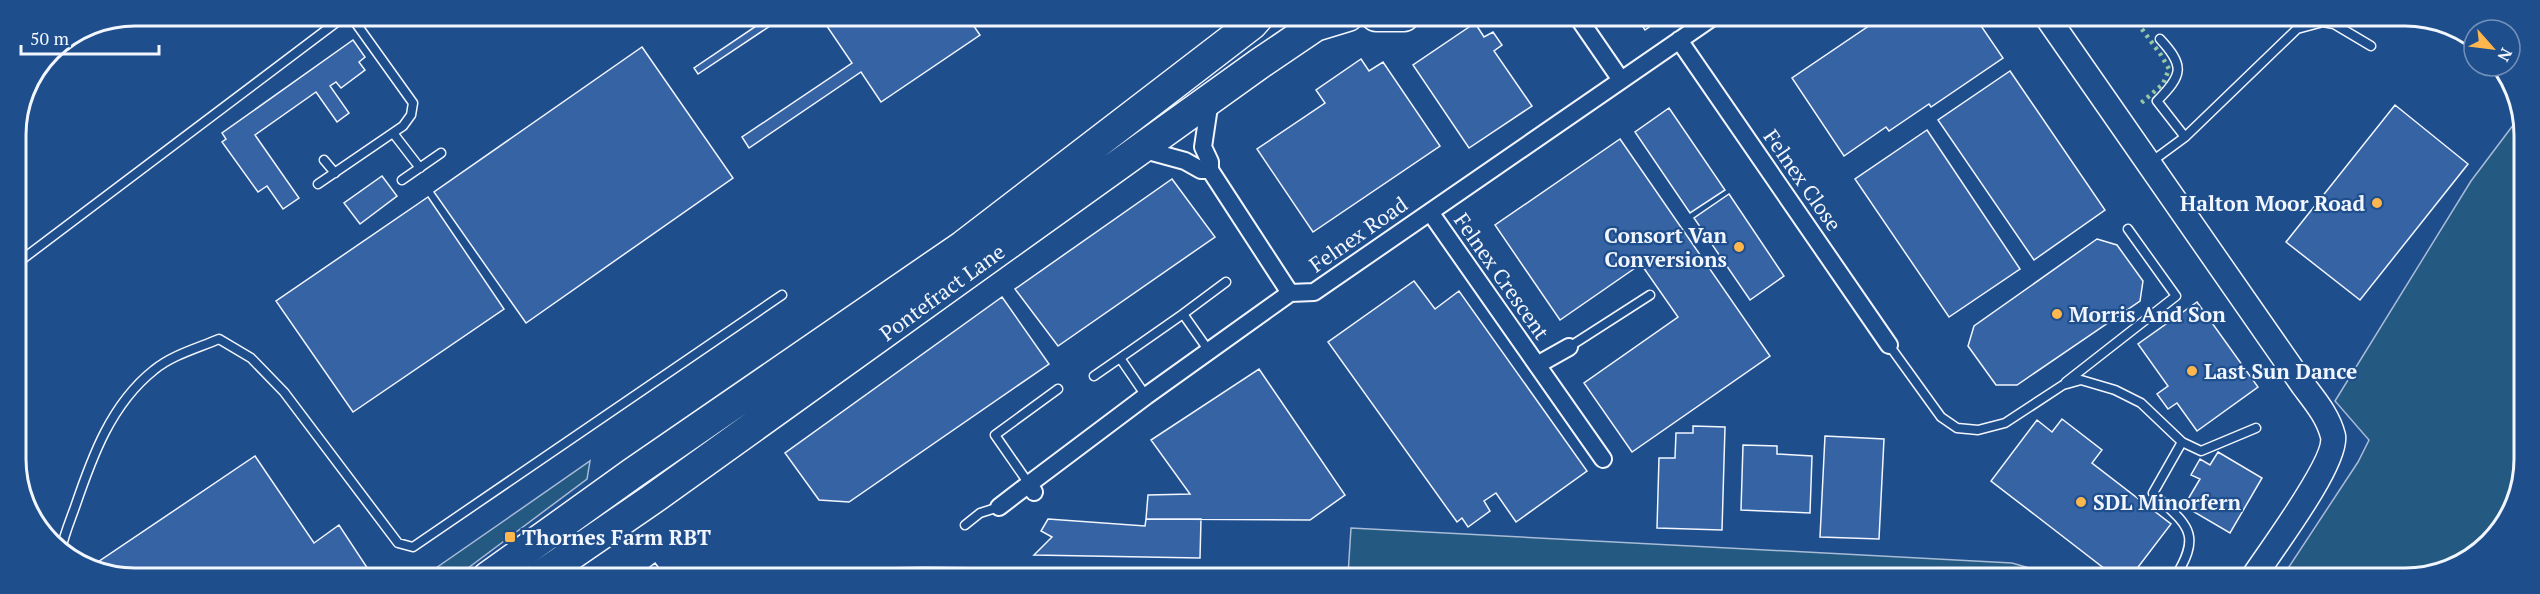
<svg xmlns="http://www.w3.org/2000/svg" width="2540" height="594" viewBox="0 0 2540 594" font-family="'PT Serif',serif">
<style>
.green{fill:#245a82;stroke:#a8bbd7;stroke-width:1.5}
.parking{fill:#305b95;stroke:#a8bbd7;stroke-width:1.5}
.building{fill:#3563a3;stroke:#f2f6ff;stroke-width:1.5}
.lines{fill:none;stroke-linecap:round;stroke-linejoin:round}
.lane-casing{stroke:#f2f6ff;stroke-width:11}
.street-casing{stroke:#f2f6ff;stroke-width:20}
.secondary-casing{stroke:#f2f6ff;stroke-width:27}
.highway-casing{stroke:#f2f6ff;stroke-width:33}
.lane{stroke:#1f4e8c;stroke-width:8}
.street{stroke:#1f4e8c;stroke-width:16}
.secondary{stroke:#1f4e8c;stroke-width:24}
.highway{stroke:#1f4e8c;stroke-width:30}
.hedge{stroke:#97c8a6;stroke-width:4.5;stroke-dasharray:3 4.5;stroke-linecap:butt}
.poi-dot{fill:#ffb74d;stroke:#1f4e8c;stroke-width:2}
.labels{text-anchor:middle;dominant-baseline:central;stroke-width:4.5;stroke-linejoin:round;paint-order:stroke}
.street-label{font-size:21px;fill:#f2f6ff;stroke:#1f4e8c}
.poi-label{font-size:21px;font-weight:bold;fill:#f2f6ff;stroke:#1f4e8c;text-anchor:start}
.rim{fill:none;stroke:#f2f6ff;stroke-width:3}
</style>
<rect width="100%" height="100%" fill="#1f4e8c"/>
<path class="green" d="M2523 112V483L2485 549 2413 579H2281L2358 462 2369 440 2335 401 2471 181Z
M590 461 587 479 456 577H423Z
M1351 528 2012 563 2064 578H1436L1348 575Z"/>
<path class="parking" d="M925 567 1098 570V578L804 577V570Z"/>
<path class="building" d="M771 16H785L698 74 694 68Z
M820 16H967L980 35 881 102 861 72 749 148 742 137 852 63Z
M1636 16H1665L1645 30Z
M1869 17H1975L2003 58 1931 107 1929 104 1889 131 1886 127 1844 156 1792 78 1873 23Z
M1475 23 1484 37 1493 32 1502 45 1494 51 1532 106 1469 148 1413 65Z
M353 40 365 57 359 62 365 70 341 88 336 82 330 86 349 113 337 122 316 92 255 135 299 198 283 209 267 186 258 192 222 142 226 139 222 133Z
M642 47 733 178 526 323 434 192Z
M1361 59 1369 71 1383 62 1440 146 1313 232 1257 149 1325 103 1316 90Z
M2010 71 2105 210 2034 260 1938 120Z
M2395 105 2468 164 2360 300 2286 242Z
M1669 108 1725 190 1690 213 1635 132Z
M1927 130 2020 269 1949 317 1855 179Z
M1620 139 1770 356 1632 452 1584 383 1678 317 1641 264 1560 320 1495 225Z
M382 176 397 196 360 224 344 203Z
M1172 179 1215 237 1058 346 1015 289Z
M1729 194 1784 276 1750 300 1694 218Z
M428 197 504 309 353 412 276 301Z
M2097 239 2117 245 2143 281 2140 301 2017 385H1996L1968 346 1974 326Z
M1414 281 1435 309 1459 291 1587 471 1516 522 1496 493 1484 501 1490 511 1468 527 1462 518 1457 522 1328 342Z
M1002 297 1049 364 849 502 819 500 785 453Z
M2197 302 2258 387 2197 431 2177 403 2168 409 2157 394 2168 386 2138 344Z
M1259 369 1345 495 1310 520 1146 519 1148 495 1190 494 1151 440Z
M2062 419 2102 450 2092 463 2171 524 2129 579H2118L1991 481 2037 420 2052 432Z
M1693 426 1725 427 1722 530 1657 528 1659 458H1675L1676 433H1693Z
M1825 436 1884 439 1879 539 1820 537Z
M1743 445 1777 446V454L1812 456 1810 513 1741 510Z
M2218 452 2262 478 2230 533 2184 506 2200 479 2191 475 2200 459 2210 465Z
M255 456 314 543 339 525 368 569 357 577H111L92 566Z
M1048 519 1145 526 1146 519H1201L1200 558 1034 555 1052 537 1041 531Z
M655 563 666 577H637Z"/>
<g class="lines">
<g class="lane-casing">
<path id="lane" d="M1616 16V17
M2160 39C2185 66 2183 75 2157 101L2185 137
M393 133 420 168
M324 160 335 173
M2151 162 2185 137 2297 29 2323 22 2334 24 2371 46
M402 180 441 153
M318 184 403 126 411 115 413 103 350 15
M16 264 346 15
M1183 314 1226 282
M1889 345 1941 417 1957 428 1978 430 2005 423 2063 385 2081 380 2115 390 2141 403 2182 442 2201 451 2256 428
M1569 347 1650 295
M1094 376 1120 358
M2066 382 2176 296 2128 229
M1146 396 1120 358 1183 314 1209 351
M1029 484 995 435 1058 389
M965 525 980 513 999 507
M61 550C64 535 70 521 75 507 92 457 111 404 154 370 172 355 198 348 219 339L251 358 284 392 398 543 413 547 782 295
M2174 579C2203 533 2188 526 2153 493L2182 442"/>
</g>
<g class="street-casing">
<path id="street" d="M1577 16 1621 80
M1679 40 1889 345
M1210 100 1203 147 1210 162V170L1290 293
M1141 149 1185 161 1201 170H1210
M1430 212 1603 459
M1537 365 1569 347
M1029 484 1146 396 1290 293 1314 292 1713 17
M999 507 1029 484 1034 492"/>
</g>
<g class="secondary-casing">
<path id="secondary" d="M2047 17 2303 385C2315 401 2328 416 2333 436 2338 462 2268 554 2252 579"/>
</g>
<g class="highway-casing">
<path id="highway" d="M1376 16H1404
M488 577 633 473 963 246 1252 24 1259 16
M539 577 651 500 1259 64 1315 26 1348 16"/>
</g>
<use href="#lane" class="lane"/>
<use href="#street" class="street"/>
<use href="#secondary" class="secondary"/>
<use href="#highway" class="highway"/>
<path class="hedge" d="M2133 17 2161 55 2169 69 2163 84 2141 103
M2284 17 2285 18"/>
</g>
<g class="poi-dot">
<circle cx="2377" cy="203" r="6"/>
<circle cx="1739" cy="247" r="6"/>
<circle cx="2057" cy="314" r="6"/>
<circle cx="2192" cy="371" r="6"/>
<circle cx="2081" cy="502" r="6"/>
<rect x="504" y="531" width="12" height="12" rx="3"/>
</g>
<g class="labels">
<g class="street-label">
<text transform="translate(1803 180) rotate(55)">Felnex Close</text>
<text transform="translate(1358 234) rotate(-35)">Felnex Road</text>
<text transform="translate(1502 276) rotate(55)">Felnex Crescent</text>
<text transform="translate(942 292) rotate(-36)">Pontefract Lane</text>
</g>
<g class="poi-label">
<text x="2365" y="203" text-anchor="end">Halton Moor Road</text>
<text x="1727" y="235" text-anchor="end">Consort Van<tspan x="1727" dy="24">Conversions</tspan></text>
<text x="2069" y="314">Morris And Son</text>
<text x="2204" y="371">Last Sun Dance</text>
<text x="2093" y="502">SDL Minorfern</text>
<text x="522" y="537">Thornes Farm RBT</text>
</g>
</g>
<path d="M0 0H2540V594H0ZM135 26H2405A109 109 0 0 1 2514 135V459A109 109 0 0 1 2405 568H135A109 109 0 0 1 26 459V135A109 109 0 0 1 135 26Z" fill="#1f4e8c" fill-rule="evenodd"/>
<path class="rim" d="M135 26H2405A109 109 0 0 1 2514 135V459A109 109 0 0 1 2405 568H135A109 109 0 0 1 26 459V135A109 109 0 0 1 135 26Z"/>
<g transform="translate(2492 48) rotate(118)"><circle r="28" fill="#1f4e8c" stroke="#7391ba" stroke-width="1.5"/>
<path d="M0-4.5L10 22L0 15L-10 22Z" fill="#ffb74d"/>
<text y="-9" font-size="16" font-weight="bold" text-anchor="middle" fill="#f2f6ff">N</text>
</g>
<path d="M21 45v9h138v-9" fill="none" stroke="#f2f6ff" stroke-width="3"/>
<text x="30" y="45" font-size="18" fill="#f2f6ff" stroke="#1f4e8c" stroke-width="4.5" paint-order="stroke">50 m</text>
</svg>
